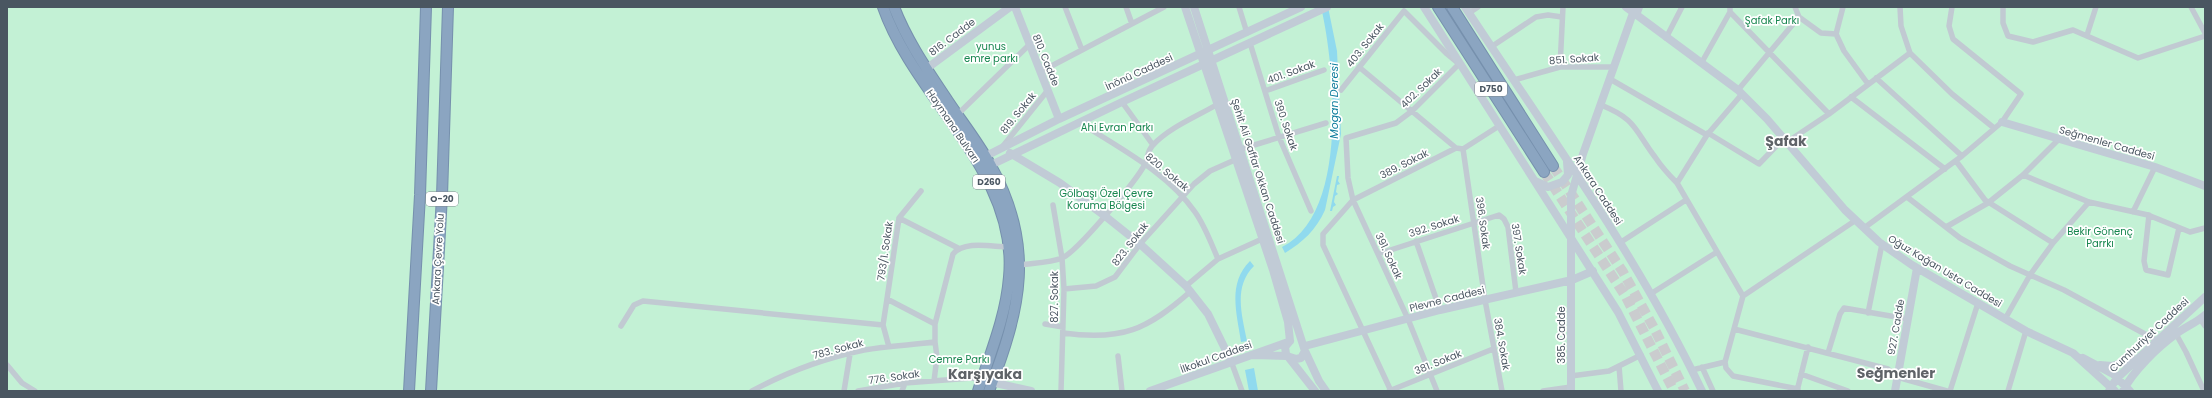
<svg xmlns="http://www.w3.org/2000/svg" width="2212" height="398" viewBox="0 0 2212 398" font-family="Poppins,sans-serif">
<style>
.green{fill:#c3f1d5}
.water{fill:#90daee}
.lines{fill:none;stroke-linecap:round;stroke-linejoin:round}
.highway-tunnel{stroke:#caccce;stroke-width:10;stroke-dasharray:10 5;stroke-linecap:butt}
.highway-casing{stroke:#7690ad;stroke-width:12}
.street{stroke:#c1cad2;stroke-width:5.5}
.secondary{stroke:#c1cbd6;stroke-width:8}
.highway{stroke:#8ba5c1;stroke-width:10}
.labels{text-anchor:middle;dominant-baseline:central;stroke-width:3.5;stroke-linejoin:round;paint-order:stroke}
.shield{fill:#fff;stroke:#808990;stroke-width:1}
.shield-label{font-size:9px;font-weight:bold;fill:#4a5661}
.park-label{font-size:10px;fill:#17864f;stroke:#fff}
.street-label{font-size:10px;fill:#4a5661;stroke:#fff}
.water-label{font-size:11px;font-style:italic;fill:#0c7c9b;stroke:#fff}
.district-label{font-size:14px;font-weight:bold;fill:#5f6368;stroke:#fff}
</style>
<rect width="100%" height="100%" fill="#f5f3f3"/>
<path class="green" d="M7 7H2205V391H7Z"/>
<path class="water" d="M1321 7H1328L1337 51 1341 134 1325 210C1316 230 1303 242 1285 253L1282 247C1349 214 1335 67 1321 7Z
M1337 176H1339L1338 181 1340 184 1337 185 1336 192 1338 194 1335 196 1334 202 1336 205 1333 207 1332 211H1330Z
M1250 261 1254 266C1233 287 1242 315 1247 341L1241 342C1237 314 1227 284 1250 261Z
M1254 368 1258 391H1249L1245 370Z"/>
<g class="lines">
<path class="highway-tunnel" d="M1553 166 1623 272 1654 328 1685 391
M1544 172 1626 297 1674 391"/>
<g class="highway-casing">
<path id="highway" d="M883 7C915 99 1019 172 1009 277 1006 316 990 354 978 391
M894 7C907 41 928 71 948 101 962 122 978 142 990 164 1036 246 1021 308 989 391
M1438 7 1544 172
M1452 7 1553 166
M409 391 420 195 426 7
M431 391 442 196 448 7"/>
</g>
<path class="street" d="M1065 7 1082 50
M1126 7 1132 24
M1239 7 1247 33
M1730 7V12L1829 114
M1843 7 1836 34 1844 51 1868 84
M1900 7 1901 26 1910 53 1952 94 1994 128
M2003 7V23L2008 36 2033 42 2073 30 2138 58 2205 36
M2191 7 2205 33
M1469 13 1478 7
M1799 17 1821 33 1836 34
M2087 35 2096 7
M1666 38 1682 7
M1250 43 1279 137 1311 211
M1491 47 1536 17 1548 15 1562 17
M1702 62 1730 12
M1359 67 1456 148
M1560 67 1563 7
M1040 72 1164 7
M1876 78 1962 156
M1610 79 1707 135
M1514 80 1560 67H1614
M1341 90 1404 11 1447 54 1459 64 1412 111 1396 123 1346 138 1348 178 1353 200 1408 319 1437 391
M1738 90 1799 17 1795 7
M1265 91 1324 70
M1742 94 1707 135 1677 183 1743 296
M1851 97 1945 169
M1122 102 1153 145
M1601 105C1636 119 1634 129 1655 157 1661 166 1669 175 1677 183
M957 115 1029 45
M1079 122C1119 148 1167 172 1195 212 1205 226 1211 243 1218 259
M1708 133 1759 164 1784 138
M1787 142 1829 114 1910 53
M1003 146 1048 90
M1241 149 1326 123
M1463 149 1485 300 1502 391
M1956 161 1985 200 2053 243 2089 202
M2023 175 2089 202 2148 215 2190 232 2205 228
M1907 197 1960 238 2010 266 2064 290 2156 340
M1053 205 1062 258 1064 289 1061 391
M2133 212 2155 167
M2149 215 2144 261 2146 270 2168 275 2179 228
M899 218 921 191
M1946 227 1988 203 2023 175 2058 140
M1864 228 1962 156 2002 122 2021 94 1953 39 1949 26 1952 7
M1416 241 1440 310
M1621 242 1686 200
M1378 254 1499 215 1504 219 1508 227 1516 292
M1020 265C1033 263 1050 263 1062 258 1077 252 1137 180 1145 164 1148 158 1147 151 1153 145 1170 127 1196 117 1218 104
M1186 286 1218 259 1262 239
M1064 289 1096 286 1115 277 1140 244 1194 184 1210 171 1237 159
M1652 293 1717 252
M887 299 883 325 889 347
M1868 313 1882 244
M2005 319 2030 275 2053 243
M2200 319 2205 326
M935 324 887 299 899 218 958 248
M1045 324 1063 327
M621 326 634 305 643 301 883 325
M1734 329 1888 369 1897 377 1947 391
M1063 333C1122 341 1147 330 1191 291
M2176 334 2186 352 2204 391
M1828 353 1840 314 1844 308 1908 319
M1118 356 1122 391
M1231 361 1242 391
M1725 362 1726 368 1733 376 1798 389
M7 365 22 383 35 391
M1619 366 1621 391
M1702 367 1713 391
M1692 370 1725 362 1743 296 1856 220
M1801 374 1848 391
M1571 376 1609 371 1641 355
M934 381 937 357 935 342V324L953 254C965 240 992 247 1009 247
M752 391C787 372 825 358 864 350 887 346 911 345 935 342
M844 391 850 354
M858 391 905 383 972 378 981 380
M902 391 905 383
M1389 391 1493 349
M1391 391 1323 245V234L1353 200 1456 148 1463 149 1499 126
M1543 391 1571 387
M1797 391 1808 347
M1950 391 1978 303
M2008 391 2026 331"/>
<path class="secondary" d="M1015 7 1059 119
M1185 7 1273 270 1288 322 1290 341
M1194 7 1305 351 1319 381 1326 391
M1424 7 1618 312 1658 391
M1465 7C1548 133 1637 255 1702 391
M1626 7 1738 90 1767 119 1845 210 1879 242 1912 265 2026 331 2073 353 2115 391
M1636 15 1639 7
M926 69 1010 7
M2002 122 2155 167 2205 186
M1010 153 1060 183 1105 216 1140 244 1186 286 1208 314 1231 361
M986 156 1059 119 1301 7
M991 165 1122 102 1327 7
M1535 181 1548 187 1562 182 1568 175 1567 162
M1290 341 1285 347 1286 354 1315 391
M1305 346 1440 310 1572 280 1593 271
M1252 355 1287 356
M1287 356 1296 359 1301 358 1305 351
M2083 358 2113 374 2130 391
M2100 365 2112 366 2133 359
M987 381 1031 391
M1150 391 1288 342
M1571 391V196L1583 154 1633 13
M1895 391 1917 268
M2109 391 2116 379 2205 297
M2123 391C2133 371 2158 347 2176 334 2185 327 2196 323 2205 315"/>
<use href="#highway" class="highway"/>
</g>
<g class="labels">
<g class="shield">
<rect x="1475" y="82" width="32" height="14" rx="3"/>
<rect x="973" y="175" width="32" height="14" rx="3"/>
<rect x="426" y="192" width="32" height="14" rx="3"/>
</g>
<g class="shield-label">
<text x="1491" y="89">D750</text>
<text x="989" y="182">D260</text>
<text x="442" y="199">O-20</text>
</g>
<g class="park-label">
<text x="1772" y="20">Şafak Parkı</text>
<text x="991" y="46">yunus<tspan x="991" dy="12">emre parkı</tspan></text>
<text x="1117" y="127">Ahi Evran Parkı</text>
<text x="1106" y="193">Gölbaşı Özel Çevre<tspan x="1106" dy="12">Koruma Bölgesi</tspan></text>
<text x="2100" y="231">Bekir Gönenç<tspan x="2100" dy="12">Parrkı</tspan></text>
<text x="959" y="359">Cemre Parkı</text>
</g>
<g class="street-label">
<text transform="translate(952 37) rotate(-37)">816. Cadde</text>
<text transform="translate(1365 45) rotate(-51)">403. Sokak</text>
<text transform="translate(1574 59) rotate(-4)">851. Sokak</text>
<text transform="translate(1046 60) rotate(68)">810. Cadde</text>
<text transform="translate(1139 72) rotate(-25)">İnönü Caddesi</text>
<text transform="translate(1291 72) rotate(-20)">401. Sokak</text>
<text transform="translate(1421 88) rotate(-44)">402. Sokak</text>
<text transform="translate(1018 113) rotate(-51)">819. Sokak</text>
<text transform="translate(1286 125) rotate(71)">390. Sokak</text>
<text transform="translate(953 126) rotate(56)">Haymana Bulvarı</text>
<text transform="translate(2107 143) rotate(16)">Seğmenler Caddesi</text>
<text transform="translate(1404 164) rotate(-27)">389. Sokak</text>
<text transform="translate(1258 171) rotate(72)">Şehit Ali Gaffar Okkan Caddesi</text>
<text transform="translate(1167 172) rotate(40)">820. Sokak</text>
<text transform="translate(1598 190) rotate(57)">Ankara Caddesi</text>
<text transform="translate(1483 223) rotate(82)">396. Sokak</text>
<text transform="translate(1434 226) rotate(-18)">392. Sokak</text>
<text transform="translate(1130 244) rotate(-52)">823. Sokak</text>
<text transform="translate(1519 249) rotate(81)">397. Sokak</text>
<text transform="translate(885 251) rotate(-82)">793/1. Sokak</text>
<text transform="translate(1389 256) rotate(65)">391. Sokak</text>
<text transform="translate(438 259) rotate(-87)">Ankara Çevre Yolu</text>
<text transform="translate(1945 271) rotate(31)">Oğuz Kağan Usta Caddesi</text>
<text transform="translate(1054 297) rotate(-90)">827. Sokak</text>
<text transform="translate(1447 299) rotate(-14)">Plevne Caddesi</text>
<text transform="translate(1896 327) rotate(-80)">927. Cadde</text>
<text transform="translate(1561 335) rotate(-90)">385. Cadde</text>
<text transform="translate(2149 335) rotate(-43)">Cumhuriyet Caddesi</text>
<text transform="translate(1502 344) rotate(80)">384. Sokak</text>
<text transform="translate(838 349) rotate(-15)">783. Sokak</text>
<text transform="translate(1216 357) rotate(-20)">İlkokul Caddesi</text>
<text transform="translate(1438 362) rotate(-22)">381. Sokak</text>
<text transform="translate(894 377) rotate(-8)">776. Sokak</text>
</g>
<g class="water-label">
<text transform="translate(1334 101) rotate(-90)">Mogan Deresi</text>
</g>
<g class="district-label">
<text x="1786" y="141">Şafak</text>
<text x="1896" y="373">Seğmenler</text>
<text x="985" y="374">Karşıyaka</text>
</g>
</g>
<rect width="2212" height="398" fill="none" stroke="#4a5661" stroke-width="16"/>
</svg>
